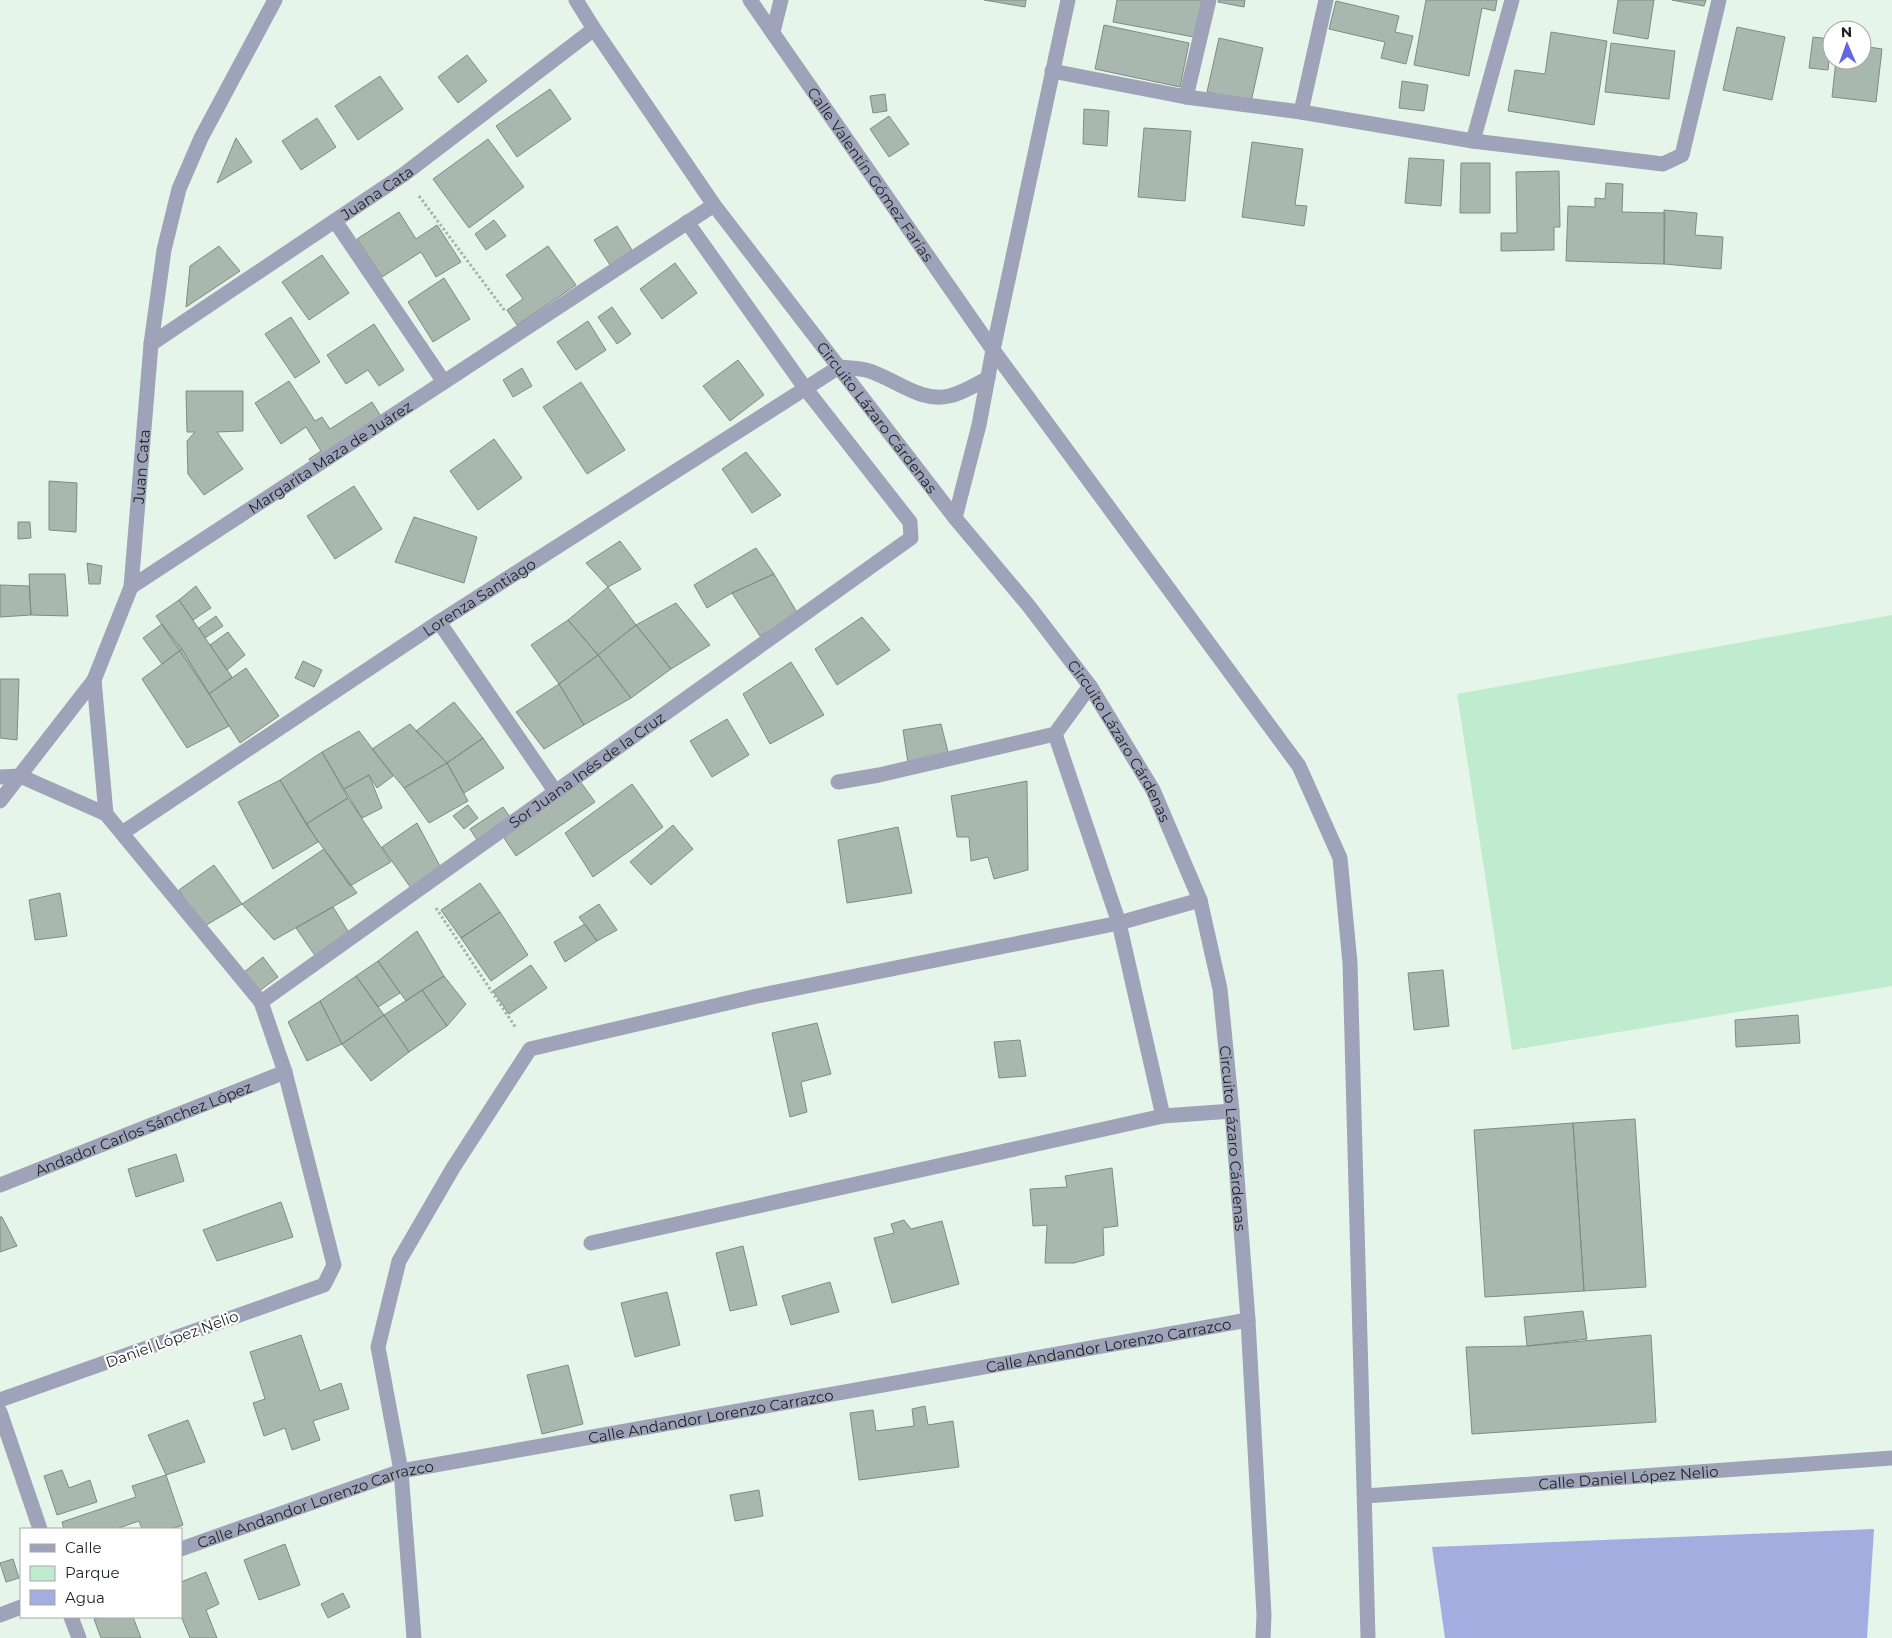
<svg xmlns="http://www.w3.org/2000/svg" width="1892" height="1638" viewBox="0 0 1892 1638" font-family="Montserrat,sans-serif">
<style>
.green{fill:#bfecce}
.water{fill:#a4addf}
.building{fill:#a9b8ae;stroke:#7e8c83}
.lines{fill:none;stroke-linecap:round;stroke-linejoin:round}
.path{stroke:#a6b2a9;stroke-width:3;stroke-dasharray:2.5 2.5;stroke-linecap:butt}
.minor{stroke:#9fa3ba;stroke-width:15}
.labels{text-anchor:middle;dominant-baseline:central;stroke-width:4.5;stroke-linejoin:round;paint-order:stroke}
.street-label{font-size:15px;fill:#1d221e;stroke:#fff}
</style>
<rect width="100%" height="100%" fill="#e6f5ea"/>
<path class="green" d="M1892 615V986L1512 1050 1457 694Z"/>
<path class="water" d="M1874 1529 1867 1638H1445L1432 1547Z"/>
<path class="building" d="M984 0H1026L1025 7Z
M1117 0H1202L1194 37 1113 22Z
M1219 0H1245L1244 7 1218 2Z
M1426 0H1497L1495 11 1482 8 1469 76 1414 65Z
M1618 0H1654L1648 39 1613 33Z
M1672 0H1706L1704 6Z
M1336 1 1399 16 1395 32 1413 36 1406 64 1381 58 1385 42 1329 29Z
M1104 25 1189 43 1180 87 1095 69Z
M1737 27 1785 37 1772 100 1723 90Z
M1551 32 1607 41 1594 125 1508 111 1515 70 1545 74Z
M1813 37 1831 39 1828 70 1809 68Z
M1219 38 1263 48 1251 102 1207 92Z
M1611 43 1675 51 1669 99 1605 92Z
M1862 46 1882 49 1876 102 1832 97 1836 60H1862Z
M467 55 487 81 458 103 438 77Z
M380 76 403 109 358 140 335 106Z
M1402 81 1428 85 1424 111 1399 108Z
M550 89 571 119 517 157 496 126Z
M885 94 887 111 873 113 870 96Z
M1084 109 1109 111 1107 146 1083 144Z
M889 116 909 144 889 157 870 129Z
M317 118 336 147 301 170 282 141Z
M1144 128 1191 131 1185 201 1138 197Z
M236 138 252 162 217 183Z
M488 139 524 187 469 228 433 179Z
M1252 142 1303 149 1295 205 1307 206 1304 226 1242 217Z
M1409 158 1444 160 1441 206 1405 203Z
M1461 163H1490V213H1460Z
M1559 171 1560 227H1554V250L1501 251V233H1517L1516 172Z
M1606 183 1623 184 1622 212 1665 213 1664 264 1566 261 1568 206 1595 207V198L1605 199Z
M1664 210 1697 213 1695 235 1723 237 1721 269 1664 264Z
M399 212 416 239 437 225 461 262 436 277 421 252 382 277 357 239Z
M494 220 506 236 486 250 475 234Z
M617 226 632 250 610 265 594 240Z
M219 246 240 271 186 307 190 266Z
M548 246 576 285 517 325 507 310 523 299 506 275Z
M322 255 349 293 309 320 282 282Z
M675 263 697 293 662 319 640 289Z
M444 278 470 319 433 342 408 302Z
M612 307 631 334 617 344 598 317Z
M291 317 320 362 295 378 265 334Z
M588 321 606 350 576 370 557 342Z
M374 324 404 370 379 386 368 370 346 384 327 355Z
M738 360 764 395 730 421 703 386Z
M522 368 532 386 513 397 503 380Z
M289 381 315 421 322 417 330 429 372 402 382 418 312 463 309 459 321 451 306 427 281 444 255 403Z
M581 382 625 450 587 474 543 407Z
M186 391H243V431L217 432 243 469 204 495 188 474 187 441 195 432H187Z
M494 439 522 478 478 510 450 471Z
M746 452 781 495 752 513 722 469Z
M49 481 77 483 76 532 49 530Z
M354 486 382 529 335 559 307 516Z
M414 517 477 537 464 583 395 562Z
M18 522H30L31 538 18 539Z
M620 541 641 569 608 587 586 563Z
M756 548 774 574 732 593 707 608 694 585Z
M87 563 102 566 100 584H89Z
M29 574H65L68 616 31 615Z
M774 574 798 614 760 636 732 593Z
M0 585 29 586 31 615 0 617Z
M196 586 211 608 193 620 179 600Z
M608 587 636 625 598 655 568 620Z
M179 600 232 677 209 694 156 616Z
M676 603 710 645 671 669 636 625Z
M216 616 223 626 205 638 199 628Z
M862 617 890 650 837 685 815 649Z
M568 620 598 655 559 684 531 645Z
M162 624 182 649 162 664 143 638Z
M636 625 671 669 631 698 598 655Z
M228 632 245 655 227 670 210 645Z
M182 649 229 726 187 748 142 679Z
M598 655 631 698 584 725 559 684Z
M303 661 322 670 314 687 295 678Z
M791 662 824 715 770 744 743 694Z
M246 668 279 716 240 743 209 694Z
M0 679H19L17 740 0 738Z
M559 684 584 725 544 749 516 712Z
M454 702 483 738 447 763 416 731Z
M727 719 749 755 712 777 690 741Z
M410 724 447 763 404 788 372 749Z
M941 724 949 756 908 763 903 730Z
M359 731 393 776 377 788 369 775 344 789 322 752Z
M483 738 504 768 464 793 447 763Z
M322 752 348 798 306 824 280 780Z
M447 763 468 801 429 823 404 788Z
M369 775 382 808 362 818 344 789Z
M577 777 595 802 516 856 500 832Z
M280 780 318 842 273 869 238 802Z
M1027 781 1028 870 994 879 988 857 971 861 969 837H957L951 796Z
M632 784 663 827 593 877 565 833Z
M348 798 391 862 350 886 306 824Z
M468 805 478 818 464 829 453 816Z
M503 807 512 820 479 843 470 829Z
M417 823 442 870 413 891 382 847Z
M673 825 693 849 651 885 630 862Z
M898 827 912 893 847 903 838 840Z
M324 849 357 893 274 940 242 904Z
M214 865 242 904 203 927 179 890Z
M480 883 500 912 461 938 441 910Z
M60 893 67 936 35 940 29 900Z
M599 904 617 930 597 941 579 917Z
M333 907 351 936 316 957 296 928Z
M500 912 528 955 491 981 461 938Z
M585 924 597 941 565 962 554 942Z
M417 931 444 976 406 1001 378 961Z
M263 957 278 977 258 992 244 972Z
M378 961 400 993 378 1007 356 976Z
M531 965 547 988 509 1014 493 991Z
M1443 970 1449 1026 1414 1030 1408 973Z
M356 976 384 1015 342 1044 320 1001Z
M444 976 466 1004 447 1026 422 990Z
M422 990 447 1026 409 1052 384 1015Z
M320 1001 342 1044 307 1061 288 1022Z
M384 1015 409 1052 371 1081 342 1044Z
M1798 1015 1800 1043 1736 1047 1735 1020Z
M817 1023 831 1074 801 1082 807 1112 790 1117 772 1033Z
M1020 1040 1026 1076 999 1078 994 1042Z
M1635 1119 1646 1287 1584 1291 1573 1123Z
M1573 1123 1584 1291 1485 1297 1474 1130Z
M176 1154 184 1181 136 1197 128 1169Z
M1112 1168 1118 1226 1103 1228 1104 1255 1074 1263H1045L1047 1225 1033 1226 1030 1189 1067 1187 1065 1176Z
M281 1202 293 1237 217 1261 203 1230Z
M0 1217H2L17 1246 0 1252Z
M904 1220 911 1229 942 1221 959 1284 892 1303 874 1238 894 1233 891 1224Z
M743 1246 757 1305 730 1311 716 1253Z
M830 1282 839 1312 791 1325 782 1296Z
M667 1292 680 1345 635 1357 621 1303Z
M1583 1311 1587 1339 1527 1346 1524 1317Z
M301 1335 320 1391 341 1383 349 1409 313 1421 320 1440 292 1450 285 1428 264 1436 253 1403 265 1399 250 1352Z
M1651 1335 1656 1422 1472 1434 1466 1347 1527 1346Z
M568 1365 583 1424 542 1434 527 1375Z
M925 1406 928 1425 953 1421 959 1467 859 1480 850 1413 873 1410 876 1431 914 1426 912 1409Z
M188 1420 205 1462 166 1475 148 1435Z
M62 1470 69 1488 90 1480 97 1502 57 1515 44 1476Z
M166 1475 183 1525 171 1529H142L139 1521 116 1529H64L62 1522 136 1497 132 1486Z
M759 1490 763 1516 735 1521 730 1495Z
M285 1544 300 1585 259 1600 244 1560Z
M13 1559 19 1578 6 1582 0 1563Z
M206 1572 219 1604 206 1610 217 1638H190L181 1616V1582Z
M343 1593 350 1607 328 1618 321 1604Z
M101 1617H133L141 1638H101L94 1619Z"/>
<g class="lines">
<path class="path" d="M419 196 505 311
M436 908 516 1028"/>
<g class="minor">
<path id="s1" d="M576 0 594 29 714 205 955 518 1028 605 1090 686 1153 790 1200 900 1220 989 1232 1111 1248 1320 1264 1615 1263 1638"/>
<path id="s2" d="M750 0 993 350 1299 766 1340 858 1350 963 1368 1638"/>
<path d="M773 32 781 0"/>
<path d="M1052 71 1186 97 1301 112 1473 141 1663 164 1682 155 1719 0"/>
<path d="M1186 97 1209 0"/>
<path d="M1301 112 1326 0"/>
<path d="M1473 141 1512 0"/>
<path d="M335 221 444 382"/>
<path id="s3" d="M151 344 403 175 594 29"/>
<path d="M955 518 979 425 993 350 1068 0"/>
<path id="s4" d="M131 587 151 344 164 250 179 189 201 138 275 0"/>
<path d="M439 622 555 791"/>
<path d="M94 680 106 814"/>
<path d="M1055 734 1119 923 1163 1116"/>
<path d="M0 777 20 776 106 814 261 1002 285 1072 334 1265 324 1285 0 1400"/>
<path d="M838 782 879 775 1055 734 1090 686"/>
<path id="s5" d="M0 801 94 680 131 587 714 205"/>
<path id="s6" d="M122 833 439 622 839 367C847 368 857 368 866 370 893 377 919 403 949 396 963 393 975 385 988 378"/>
<path id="s7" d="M261 1002 911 538 910 522 805 388 687 222"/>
<path id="s8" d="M0 1185 285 1072"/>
<path d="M591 1243 1163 1116 1232 1111"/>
<path d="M0 1412 40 1529"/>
<path id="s9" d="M1365 1496 1892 1458"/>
<path id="s10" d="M181 1549 401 1471 1248 1320"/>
<path d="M0 1615 21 1607"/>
<path d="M71 1617 79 1638"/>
<path d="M414 1638 401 1471 378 1347 399 1261 453 1168 530 1049 757 996 1119 923 1200 900"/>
</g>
</g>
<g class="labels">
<g class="street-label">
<text stroke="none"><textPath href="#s2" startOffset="212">Calle Valentín Gómez Farías</textPath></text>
<text stroke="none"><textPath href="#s3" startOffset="272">Juana Cata</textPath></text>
<text stroke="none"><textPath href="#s1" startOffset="515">Circuito Lázaro Cárdenas</textPath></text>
<text stroke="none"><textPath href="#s5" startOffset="491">Margarita Maza de Juárez</textPath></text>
<text stroke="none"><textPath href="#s4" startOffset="121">Juan Cata</textPath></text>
<text stroke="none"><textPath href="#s6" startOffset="428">Lorenza Santiago</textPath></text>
<text stroke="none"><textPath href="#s1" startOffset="920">Circuito Lázaro Cárdenas</textPath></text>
<text stroke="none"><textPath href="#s7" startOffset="400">Sor Juana Inés de la Cruz</textPath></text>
<text stroke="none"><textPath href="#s8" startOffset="154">Andador Carlos Sánchez López</textPath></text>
<text stroke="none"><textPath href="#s1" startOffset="1340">Circuito Lázaro Cárdenas</textPath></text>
<text transform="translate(172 1339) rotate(-20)">Daniel López Nelio</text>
<text stroke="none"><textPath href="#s10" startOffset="952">Calle Andandor Lorenzo Carrazco</textPath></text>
<text stroke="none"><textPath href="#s10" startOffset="548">Calle Andandor Lorenzo Carrazco</textPath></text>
<text stroke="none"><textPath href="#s9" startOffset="264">Calle Daniel López Nelio</textPath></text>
<text stroke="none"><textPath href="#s10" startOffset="142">Calle Andandor Lorenzo Carrazco</textPath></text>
</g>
</g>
<rect x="20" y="1528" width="162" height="90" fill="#ffffff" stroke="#a5a7a5"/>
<rect x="30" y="1544" width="25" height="8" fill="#9fa3ba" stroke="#a5a7a5"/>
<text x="65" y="1553" font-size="15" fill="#1d221e">Calle</text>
<rect x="30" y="1566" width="25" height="15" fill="#bfecce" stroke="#a5a7a5"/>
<text x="65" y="1578" font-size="15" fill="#1d221e">Parque</text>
<rect x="30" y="1590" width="25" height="15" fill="#a4addf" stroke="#a5a7a5"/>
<text x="65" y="1603" font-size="15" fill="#1d221e">Agua</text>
<g transform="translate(1847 45) rotate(358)"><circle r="24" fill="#ffffff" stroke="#a5a7a5"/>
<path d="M0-4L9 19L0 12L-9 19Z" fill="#6368e1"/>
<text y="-8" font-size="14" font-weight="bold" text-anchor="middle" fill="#1d221e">N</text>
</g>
</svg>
